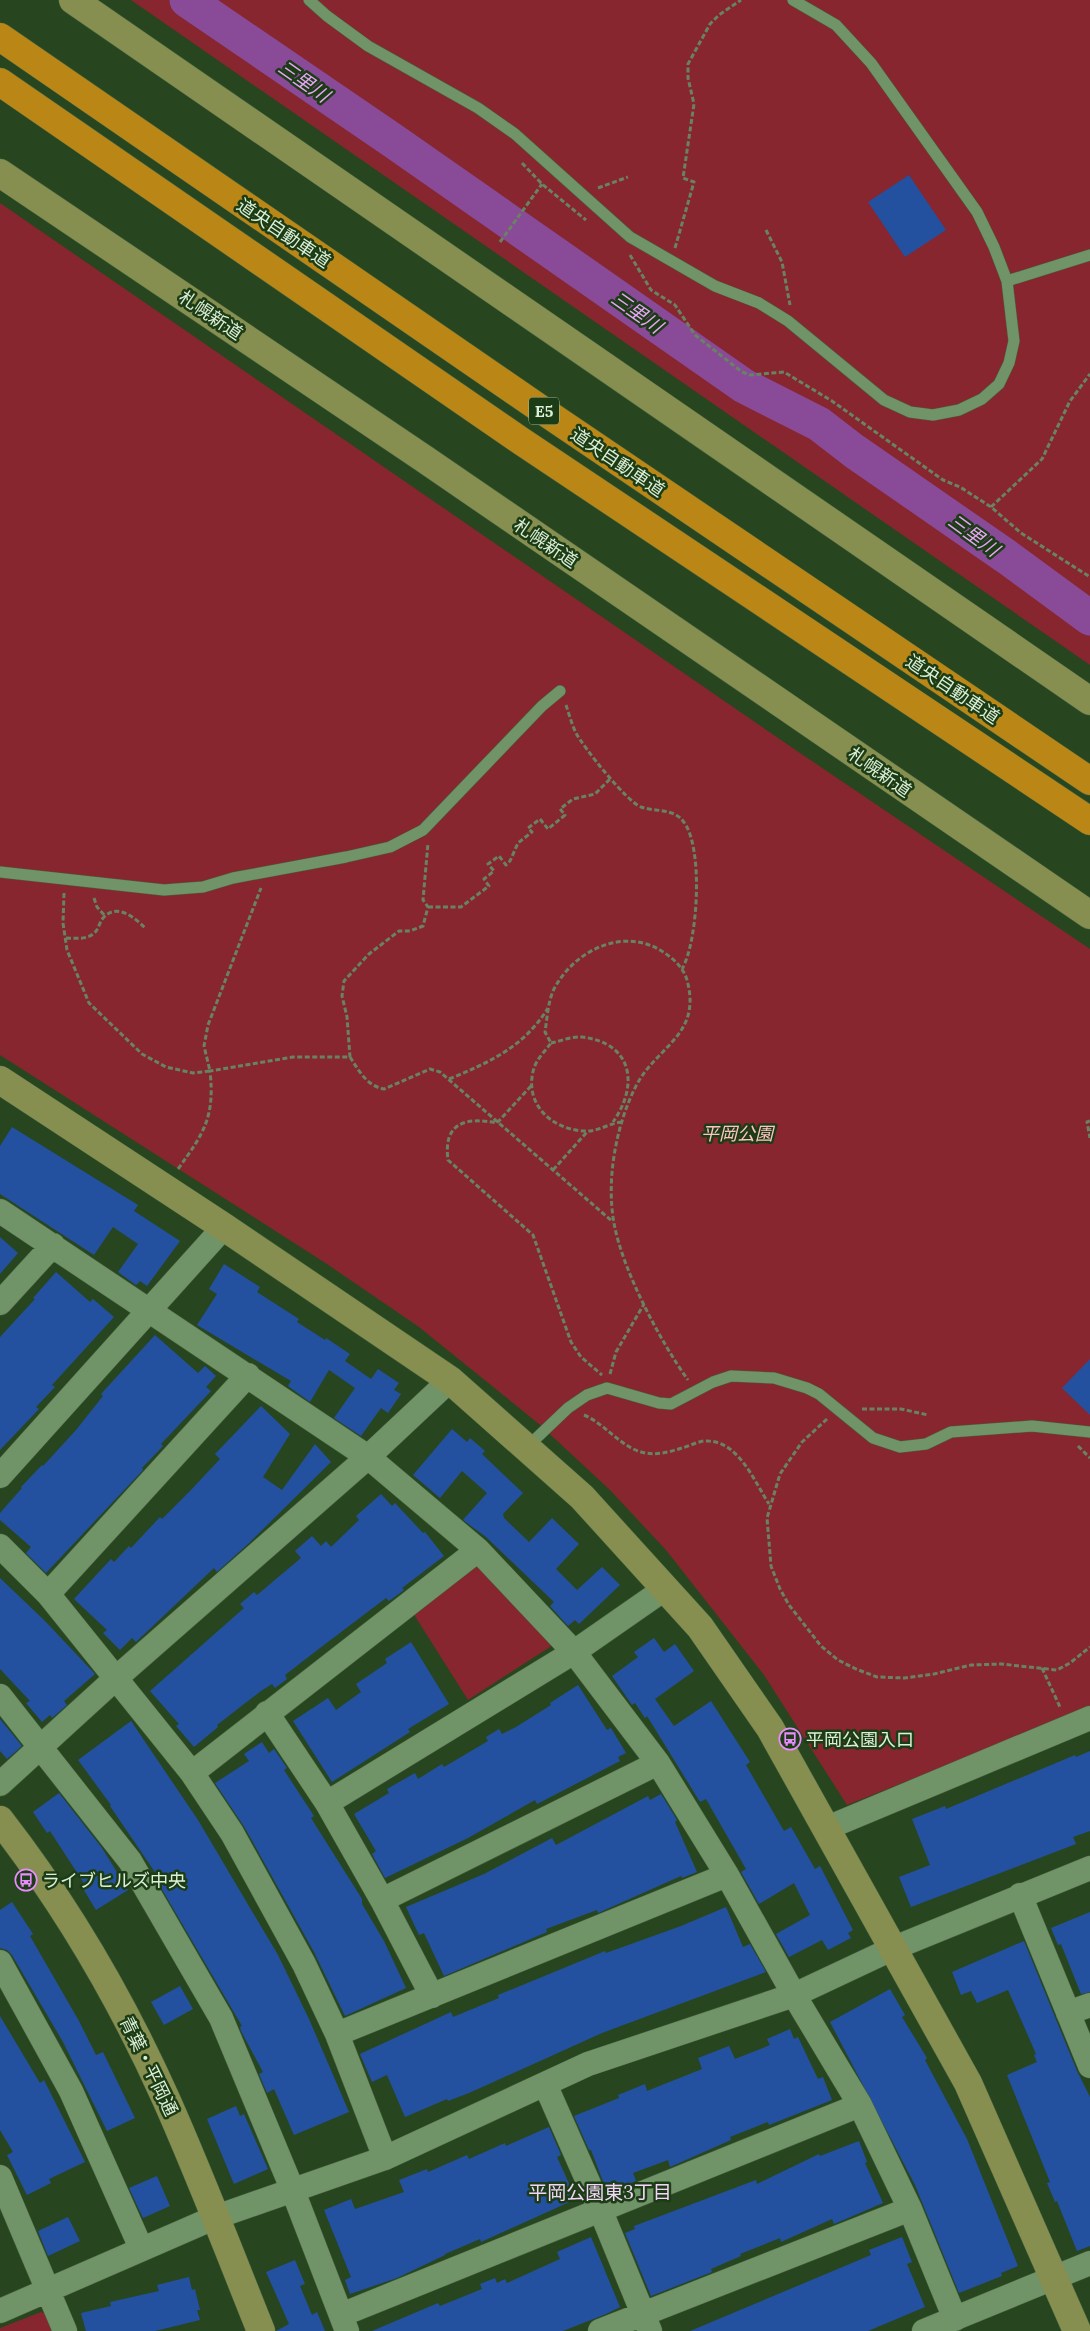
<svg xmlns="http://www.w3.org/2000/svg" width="1090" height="2331" viewBox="0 0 1090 2331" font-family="Lora,'Noto Sans JP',serif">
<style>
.green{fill:#87262e}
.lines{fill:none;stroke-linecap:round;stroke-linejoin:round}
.river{stroke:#894a98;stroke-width:35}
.building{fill:#23519f}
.lane-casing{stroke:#466340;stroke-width:12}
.street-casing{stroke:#466340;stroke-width:25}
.secondary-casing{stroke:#466340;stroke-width:29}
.highway-casing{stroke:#466340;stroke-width:29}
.path{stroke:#698362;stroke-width:3;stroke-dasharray:5 2.5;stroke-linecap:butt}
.lane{stroke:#709368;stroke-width:11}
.street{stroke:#709368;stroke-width:24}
.secondary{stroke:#868f50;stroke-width:28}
.highway{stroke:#ba8717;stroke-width:28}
.labels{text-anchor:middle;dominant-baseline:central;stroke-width:5;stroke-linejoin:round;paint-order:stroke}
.shield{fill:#1c3c15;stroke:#a2b99d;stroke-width:1}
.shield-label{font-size:16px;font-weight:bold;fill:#dcefd7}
.street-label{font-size:18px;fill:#dcefd7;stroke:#1c3c15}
.park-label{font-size:18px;font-style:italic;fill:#fec4c3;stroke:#1c3c15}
.poi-label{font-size:18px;fill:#dcefd7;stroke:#1c3c15;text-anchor:start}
.water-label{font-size:19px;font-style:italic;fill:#e8a5f7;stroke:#1c3c15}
.neighbourhood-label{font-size:19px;fill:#f3d4fa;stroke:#1c3c15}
</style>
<rect width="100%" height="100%" fill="#27461f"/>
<path class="green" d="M131 0H1090V665Z
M0 203 797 751 1090 949V1708L847 1805 764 1675 666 1550 610 1490 539 1424 419 1327 327 1264 0 1055Z
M481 1563 556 1643 468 1700 413 1613Z
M41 2312 51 2315 58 2331H0V2328Z"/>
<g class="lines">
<path class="river" d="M187 0 392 140 744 386 819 424 854 451 1007 557 1090 618"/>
</g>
<path class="building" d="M909 175 946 230 905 257 868 202Z
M12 1127 138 1205 134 1211 180 1241 147 1286 140 1281 136 1285 118 1272 138 1244 113 1227 94 1255 0 1194V1146Z
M0 1237 18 1253 0 1274Z
M224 1264 260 1287 257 1292 299 1319 297 1322 325 1340 326 1338 350 1354 345 1361 371 1379 378 1369 399 1383 394 1390 401 1394 388 1413 381 1408 361 1436 334 1418 355 1388 329 1370 310 1402 288 1386 291 1381 197 1325 217 1294 209 1289Z
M56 1272 90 1302 93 1299 114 1317 52 1385 55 1387 36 1407 39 1409 0 1450V1337L35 1299 33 1298Z
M155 1335 198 1373 205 1366 216 1376 206 1387 211 1391 161 1444 163 1446 142 1468 143 1470 46 1573 26 1553 31 1547 0 1520V1513L22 1488 21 1487 42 1465 43 1466 76 1430 103 1396 101 1394Z
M1090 1359V1415L1062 1388Z
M261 1406 290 1434 263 1477 282 1490 315 1444 331 1462 249 1543 217 1572 214 1568 136 1642 132 1638 120 1650 103 1633 107 1630 74 1599 111 1559 114 1562 129 1546 131 1548 160 1517 162 1519 189 1492 220 1459 215 1454Z
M452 1429 467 1442 470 1438 485 1451 482 1454 523 1493 503 1514 504 1518 529 1542 552 1518 579 1544 556 1569 577 1590 602 1567 620 1585 579 1624 575 1620 568 1626 550 1606 554 1602 486 1537 463 1520 487 1493 462 1471 440 1498 413 1475Z
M381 1494 392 1506 395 1503 423 1533 425 1532 444 1556 402 1588 404 1590 389 1601 386 1598 320 1648 285 1675 287 1679 275 1688 272 1684 261 1691 217 1725 218 1727 194 1747 176 1726 179 1724 150 1691 244 1608 240 1604 254 1592 257 1595 301 1558 295 1551 312 1536 321 1546 326 1541 331 1547 359 1520 356 1516Z
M0 1578 44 1620 95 1674 64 1701 67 1705 52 1718 50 1715 42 1722 26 1703 30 1701 0 1669Z
M654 1638 664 1652 675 1644 694 1671 655 1699 674 1726 711 1701 750 1762 746 1765 784 1831 791 1827 815 1869 820 1866 853 1930 848 1933 851 1938 828 1950 822 1940 789 1957 776 1934 810 1915 794 1883 759 1904 741 1872 746 1869 706 1799 700 1802 647 1716 645 1718 635 1703 632 1705 612 1676 638 1657 634 1652Z
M411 1642 449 1704 408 1729 410 1732 332 1782 293 1721 328 1698 336 1710 361 1692 356 1684 387 1663 385 1659Z
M578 1685 607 1730 611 1728 626 1753 618 1757 620 1761 537 1804 535 1800 468 1838 385 1878 372 1854 376 1851 354 1814 389 1793 387 1789 415 1773 418 1779 442 1764 444 1767 488 1741 486 1737 499 1729 502 1734 516 1727 551 1705 550 1703Z
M0 1719 22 1746 7 1759 0 1751Z
M131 1721 198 1820 278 1955 309 2019 349 2112 294 2135 274 2089 267 2093 259 2074 263 2072 241 2031 240 2027 242 2026 160 1886 163 1884 110 1806 111 1805 78 1760Z
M262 1742 269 1753 274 1749 287 1768 284 1770 314 1816 311 1818 362 1899V1904L384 1941 406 1988 345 2016 314 1952 245 1828 215 1783 249 1761 244 1754Z
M1090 1751V1831L1073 1837 1076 1844 911 1907 899 1877 930 1865 912 1819 945 1806 946 1809 1075 1755 1076 1757Z
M59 1793 102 1848 128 1890 96 1910 82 1887 85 1885 50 1831 47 1833 33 1812Z
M661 1794 677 1820 675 1822 697 1872 682 1878 681 1876 598 1913 597 1910 546 1929 547 1932 444 1976 424 1933 419 1935 406 1907 484 1874 552 1838 556 1845 648 1796 650 1800Z
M12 1902 33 1934 30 1936 79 2021 96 2055 103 2052 135 2118 107 2131 63 2042 12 1955 7 1950 0 1948V1910Z
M726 1907 743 1947 750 1944 766 1972 602 2033 469 2093 448 2101 447 2099 405 2117 387 2075 372 2082 360 2054 451 2012 453 2017 499 1998 498 1995 605 1951 606 1953 681 1926Z
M1090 1912V1992L1081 1994 1061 1944 1058 1945 1051 1928Z
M1024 1941 1077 2071 1090 2097V2246L1077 2251 1057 2201 1055 2202 1047 2183 1050 2182 1007 2075 1037 2062 1034 2055 1036 2054 1008 1990 977 2003 971 1991 961 1995 952 1972Z
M180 1986 193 2009 164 2025 151 2002Z
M890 1989 905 2015 902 2017 927 2058 925 2060 967 2139 1018 2266 1001 2273 1002 2276 959 2293 915 2185 830 2022Z
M0 2016 40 2083 44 2080 85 2162 49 2179 51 2183 27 2195 7 2155 13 2152 0 2130Z
M790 2029 794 2039 798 2037 818 2079 823 2077 832 2100 769 2125 768 2122 730 2137 731 2140 670 2167 668 2160 633 2173 636 2181 607 2192 591 2150H589L574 2116 619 2098 618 2095 645 2084 647 2091 702 2069 698 2058 729 2046 735 2059 770 2045 767 2039Z
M236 2106 240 2116 244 2114 268 2169 234 2184 207 2119Z
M549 2127 561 2155 557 2157 576 2199 481 2242 480 2239 445 2254V2255L397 2278 350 2294 345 2280 351 2277 324 2210 351 2199 355 2209 404 2192 399 2180 427 2169 428 2172 467 2155 469 2159 505 2143 506 2146Z
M859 2141 867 2162 865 2163 883 2203 834 2224 832 2219 781 2242 780 2238 740 2254 741 2256 711 2269 712 2272 651 2296 625 2233 635 2229 634 2226 756 2180 757 2184 819 2154 820 2156Z
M157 2176 170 2206 143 2218 129 2188Z
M68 2217 80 2241 48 2256 38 2231Z
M591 2237 620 2307 606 2314 563 2331H372L438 2303 440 2306 482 2289 480 2284 495 2278 497 2283 505 2279 507 2283 560 2259 557 2252Z
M902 2237 912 2262 907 2264 925 2307 868 2331H690L871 2255 869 2250Z
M295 2260 305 2284 300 2286 312 2315 317 2312 325 2331H276L289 2324 266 2272Z
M189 2277 192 2290 195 2289 200 2310H197L200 2320 155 2331H86L81 2313 111 2306 110 2302 159 2291 157 2285Z"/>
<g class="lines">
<g class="lane-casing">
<path id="lane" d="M309 0 327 16 368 46 478 108 515 134 630 237 715 286 759 303 788 321 884 400 910 412 933 415 959 410 982 399 999 384 1009 363 1014 341 1007 281 994 247 977 212 871 63 836 25 793 0
M1007 281 1090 255
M0 872 164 890 203 887 233 878 346 857 390 847 423 830 542 706 560 691
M526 1448 568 1408 587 1395 607 1388 659 1403 671 1404 713 1382 731 1376 774 1378 807 1388 819 1394 873 1438 900 1447 926 1444 951 1432 1032 1426 1090 1432"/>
</g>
<g class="street-casing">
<path id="street" d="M0 1211 368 1457 478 1550 574 1652 658 1763 727 1875 794 1995 860 2105 910 2209 955 2319
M0 1303 53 1245
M0 1476 224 1227
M0 1546 48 1594 192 1773 232 1833 304 1964 337 2034 385 2158
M48 1594 248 1375
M0 1696 130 1861 221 2018 293 2191 347 2331
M267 1713 327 1803 382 1900 432 1996
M192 1773 478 1550
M0 1784 115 1679 368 1457 450 1380
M327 1803 574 1652 666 1588
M827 1828 1090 1718
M1020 1895 1090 2066
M382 1900 658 1763
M0 1962 71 2091 141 2248
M1068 2013 1090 2005
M337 2034 727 1875
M545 2084 600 2209 650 2331
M0 2177 65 2331
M0 2311 216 2217 385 2158 588 2064 794 1995 894 1948 1090 1868
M341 2315 860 2105
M600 2331 910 2209
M924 2331 1090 2263"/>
</g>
<g class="secondary-casing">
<path id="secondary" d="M73 0 1090 701
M0 173 423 458 1090 915
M0 1080 224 1227 450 1380 582 1497 700 1627 770 1728 968 2083 1077 2331
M0 1820C66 1905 122 2001 166 2099 200 2175 230 2254 261 2331"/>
</g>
<g class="highway-casing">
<path id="highway" d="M0 37 545 412 1090 781
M0 82 521 441 1090 821"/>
</g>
<path class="path" d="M522 163 542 184 586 220
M598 188 628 177
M766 230 782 262 790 305
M500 242 542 184
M675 248 694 182 683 178 694 104 688 78V64L710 24 719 15 741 0
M630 255 651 290 675 305 695 335 742 372 750 375 784 372 832 401 943 480 960 487 991 507 1021 533 1090 577
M991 507 1042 459 1070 401 1090 374
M566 705C569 714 572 725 576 733 584 748 627 802 641 807 655 812 673 808 683 821 704 846 698 942 682 969
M64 893 63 923 67 950 89 1003 142 1054 166 1067 193 1073 210 1071 204 1046 208 1025 261 888
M94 898 97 907 105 916
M428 907H461L489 886 484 879 494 871 488 864 499 856 506 865 510 861 518 843 532 832 528 828 540 819 548 829 565 815 560 809 573 799 595 794 611 778
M66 938C75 938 85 940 93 934 99 930 99 922 104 917 118 903 135 918 145 928
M551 1043C561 1041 572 1036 582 1037 633 1043 639 1085 613 1122
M350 1057C359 1071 367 1086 384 1089L430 1069 440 1072 613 1222
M449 1079C490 1062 524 1047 548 1008
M531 1086 497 1123C466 1117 443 1122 448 1160L533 1235 571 1342 581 1357 602 1375
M1090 1121 1087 1122 1090 1138
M622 1122C609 1123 598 1132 585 1131 552 1130 523 1104 534 1068 537 1059 545 1051 551 1043L545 1032C547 1019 548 1003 553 991 572 952 621 927 660 950 673 958 685 968 688 984 700 1036 656 1047 636 1086 616 1125 606 1180 614 1223 622 1269 660 1341 688 1380
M178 1169C204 1133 215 1117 210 1071L293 1057H350L347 1017 342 996 344 981 369 954 399 931H410L423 926 428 907 423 900 428 843
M553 1170 587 1132
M610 1374 616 1352 644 1304
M862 1409H901L928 1415
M584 1415C605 1424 620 1446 641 1452 655 1456 669 1452 682 1448 690 1446 700 1440 708 1441 739 1442 754 1481 769 1504
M827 1419 802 1442 780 1474 767 1518 771 1566 780 1589 789 1605 821 1646 838 1660 856 1669 877 1677 905 1678 934 1674 971 1665 1001 1664 1057 1670 1070 1663 1090 1647
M1078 1446 1090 1458
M1042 1668 1060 1707"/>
<use href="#lane" class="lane"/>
<use href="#street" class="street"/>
<use href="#secondary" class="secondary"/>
<use href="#highway" class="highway"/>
</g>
<defs>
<g id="bus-ring" transform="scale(1.125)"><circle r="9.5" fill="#1c3c15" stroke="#e98dfe" stroke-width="1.5"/><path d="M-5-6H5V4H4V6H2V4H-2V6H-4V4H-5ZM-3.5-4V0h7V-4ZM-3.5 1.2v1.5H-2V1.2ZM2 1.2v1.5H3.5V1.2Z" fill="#e98dfe"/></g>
</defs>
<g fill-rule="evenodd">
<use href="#bus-ring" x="790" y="1739"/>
<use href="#bus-ring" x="26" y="1880"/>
</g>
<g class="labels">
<rect class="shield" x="529" y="397.5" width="30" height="27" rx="4"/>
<g class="shield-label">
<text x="544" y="411">E5</text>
</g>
<g class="street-label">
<text transform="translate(284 233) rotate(34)">道央自動車道</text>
<text transform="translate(211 315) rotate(34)">札幌新道</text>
<text transform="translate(618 462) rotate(34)">道央自動車道</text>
<text transform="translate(546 543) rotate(34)">札幌新道</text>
<text transform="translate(953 689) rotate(34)">道央自動車道</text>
<text transform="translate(880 772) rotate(35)">札幌新道</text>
<text transform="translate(149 2066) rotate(64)">青葉・平岡通</text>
</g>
<g class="park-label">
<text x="737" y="1133">平岡公園</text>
</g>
<g class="poi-label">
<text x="806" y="1739">平岡公園入口</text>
<text x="42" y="1880">ライブヒルズ中央</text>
</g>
<g class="water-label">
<text transform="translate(304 81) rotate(35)">三里川</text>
<text transform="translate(637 312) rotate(35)">三里川</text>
<text transform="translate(974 535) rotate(36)">三里川</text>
</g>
<g class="neighbourhood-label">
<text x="600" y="2192">平岡公園東3丁目</text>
</g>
</g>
</svg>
